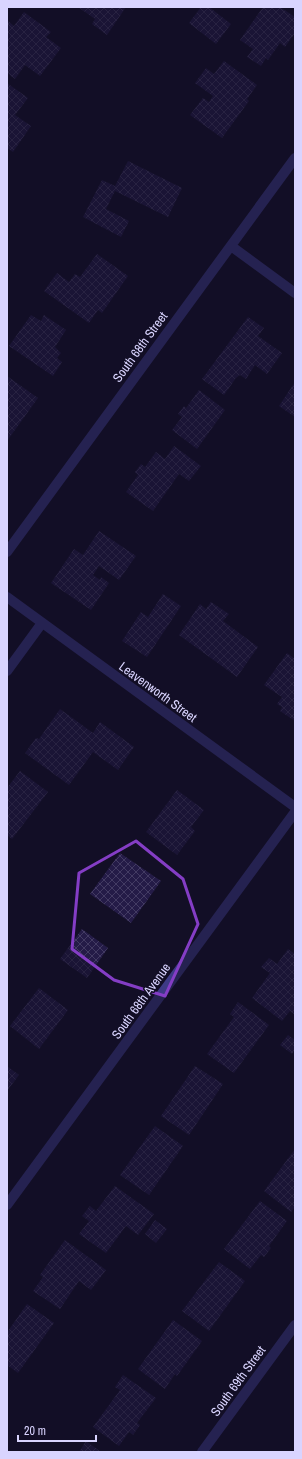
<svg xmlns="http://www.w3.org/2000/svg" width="302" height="1459" viewBox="0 0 302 1459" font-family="'Archivo Narrow',sans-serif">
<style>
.building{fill:url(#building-cross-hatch)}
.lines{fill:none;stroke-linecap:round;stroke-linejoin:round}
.street{stroke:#3d3a85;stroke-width:10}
.marked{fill:none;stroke:#843dc5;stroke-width:3;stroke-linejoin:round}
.labels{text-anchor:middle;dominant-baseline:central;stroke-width:3;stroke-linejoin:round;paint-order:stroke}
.street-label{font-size:13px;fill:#d9d4ff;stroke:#130f26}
</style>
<defs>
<pattern id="building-cross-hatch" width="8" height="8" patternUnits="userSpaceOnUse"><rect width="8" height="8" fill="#241b47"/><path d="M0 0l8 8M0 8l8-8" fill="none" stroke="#433b63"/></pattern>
</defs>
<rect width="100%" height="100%" fill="#130f26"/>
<path class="building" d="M78 7H126L107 35 92 24 95 19Z
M201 7H209L231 24 216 44 189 23Z
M263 7H280L295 17V33L285 47 280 43 268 60 266 58 261 66 247 57 253 49 240 40Z
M24 12 51 32 46 37 61 48 40 76 25 65 15 79 7 73V20L14 26Z
M224 61 257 85 247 99 249 101 222 138 190 115 203 98 209 102 213 96 195 83 206 68 214 74Z
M7 83 28 98 15 115 31 126 13 152 7 148Z
M128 161 182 188 168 217 115 191 106 209 129 221 121 237 83 217 102 180 115 186Z
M97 254 128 276 102 313 98 310 89 323 44 291 57 273 69 282 75 274 80 277Z
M31 315 41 321 44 315 66 330 55 347 61 353 57 358 62 362 53 376 9 346Z
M248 317 264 328 258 336 282 353 267 374 255 365 246 379 240 375 236 378 224 395 202 379Z
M7 376 38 398 7 441Z
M295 382V417L279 406Z
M199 390 225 410 197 449 172 430 182 417 178 414 184 406 186 408Z
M174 446 201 466 189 481 179 474 153 511 126 492 138 475 135 472 141 464 145 467 156 452 165 459Z
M99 531 136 556 119 580 99 566 93 575 100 580 101 577 109 583 91 610 51 583 74 549 83 555Z
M163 594 181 606 147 657 122 641 141 612 148 617Z
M211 602 229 614 223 621 258 647 237 677 179 635 200 604 206 609Z
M287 653 295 659V721L280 711 282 707 277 704 282 697 264 685Z
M60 709 93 733 100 722 134 747 118 770 93 752 69 785 25 753 36 738 39 739Z
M20 771 48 792 12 839 7 835V788Z
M177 790 204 810 191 827 195 831 177 855 146 832Z
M120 853 161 881 131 923 90 894Z
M82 929 108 948 87 978 60 959Z
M288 949 295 954V1015L290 1011 282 1021 252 998 270 973 261 967 269 958 277 964Z
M39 988 68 1010 39 1049 10 1026Z
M238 1002 269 1025 234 1073 207 1054 234 1017 230 1014Z
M288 1035 295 1040V1050L292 1054 280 1045Z
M7 1066 19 1075 7 1091Z
M195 1066 223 1084 189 1135 161 1116Z
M155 1126 183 1146 149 1195 120 1175Z
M295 1149V1207L291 1212 264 1191Z
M115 1186 154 1214 138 1235 126 1226 106 1253 79 1234 89 1221 82 1216 90 1206 96 1211Z
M260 1201 287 1221 269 1246 271 1248 264 1257 261 1255 250 1269 224 1249Z
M155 1220 167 1229 156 1243 145 1234Z
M65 1240 106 1270 91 1290 79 1281 60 1309 33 1291 43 1277 40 1275Z
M219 1262 245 1281 209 1331 182 1311Z
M27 1304 54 1323 18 1373 7 1365V1330L8 1331Z
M173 1320 202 1341 177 1376 175 1374 165 1389 138 1369Z
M123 1375 156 1398 137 1423 140 1425 133 1435 129 1432 119 1446 93 1427 120 1390 115 1387Z
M86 1441 101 1452H79Z"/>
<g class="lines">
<path class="street" d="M231 246 295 293
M7 552 295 158
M7 597 295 807
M7 671 42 623
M7 1205 295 812
M202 1452 295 1325"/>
</g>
<path d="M0 0H302V1459H0ZM136 841 183 879 198 924 165 996 114 980 72 949 79 873Z" fill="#130f26" fill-opacity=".55" fill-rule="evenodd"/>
<path class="marked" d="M136 841 183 879 198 924 165 996 114 980 72 949 79 873Z"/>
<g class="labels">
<g class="street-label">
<text transform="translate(140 347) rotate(-54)">South 68th Street</text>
<text transform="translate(158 692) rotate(36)">Leavenworth Street</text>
<text transform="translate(141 1001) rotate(-54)">South 68th Avenue</text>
<text transform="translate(238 1381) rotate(-54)">South 69th Street</text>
</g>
</g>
<rect width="302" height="1459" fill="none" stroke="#d9d4ff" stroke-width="16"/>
<path d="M18 1435v6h78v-6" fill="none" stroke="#d9d4ff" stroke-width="2"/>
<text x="24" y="1435" font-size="12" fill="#d9d4ff" stroke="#130f26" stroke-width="3" paint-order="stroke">20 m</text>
</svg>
